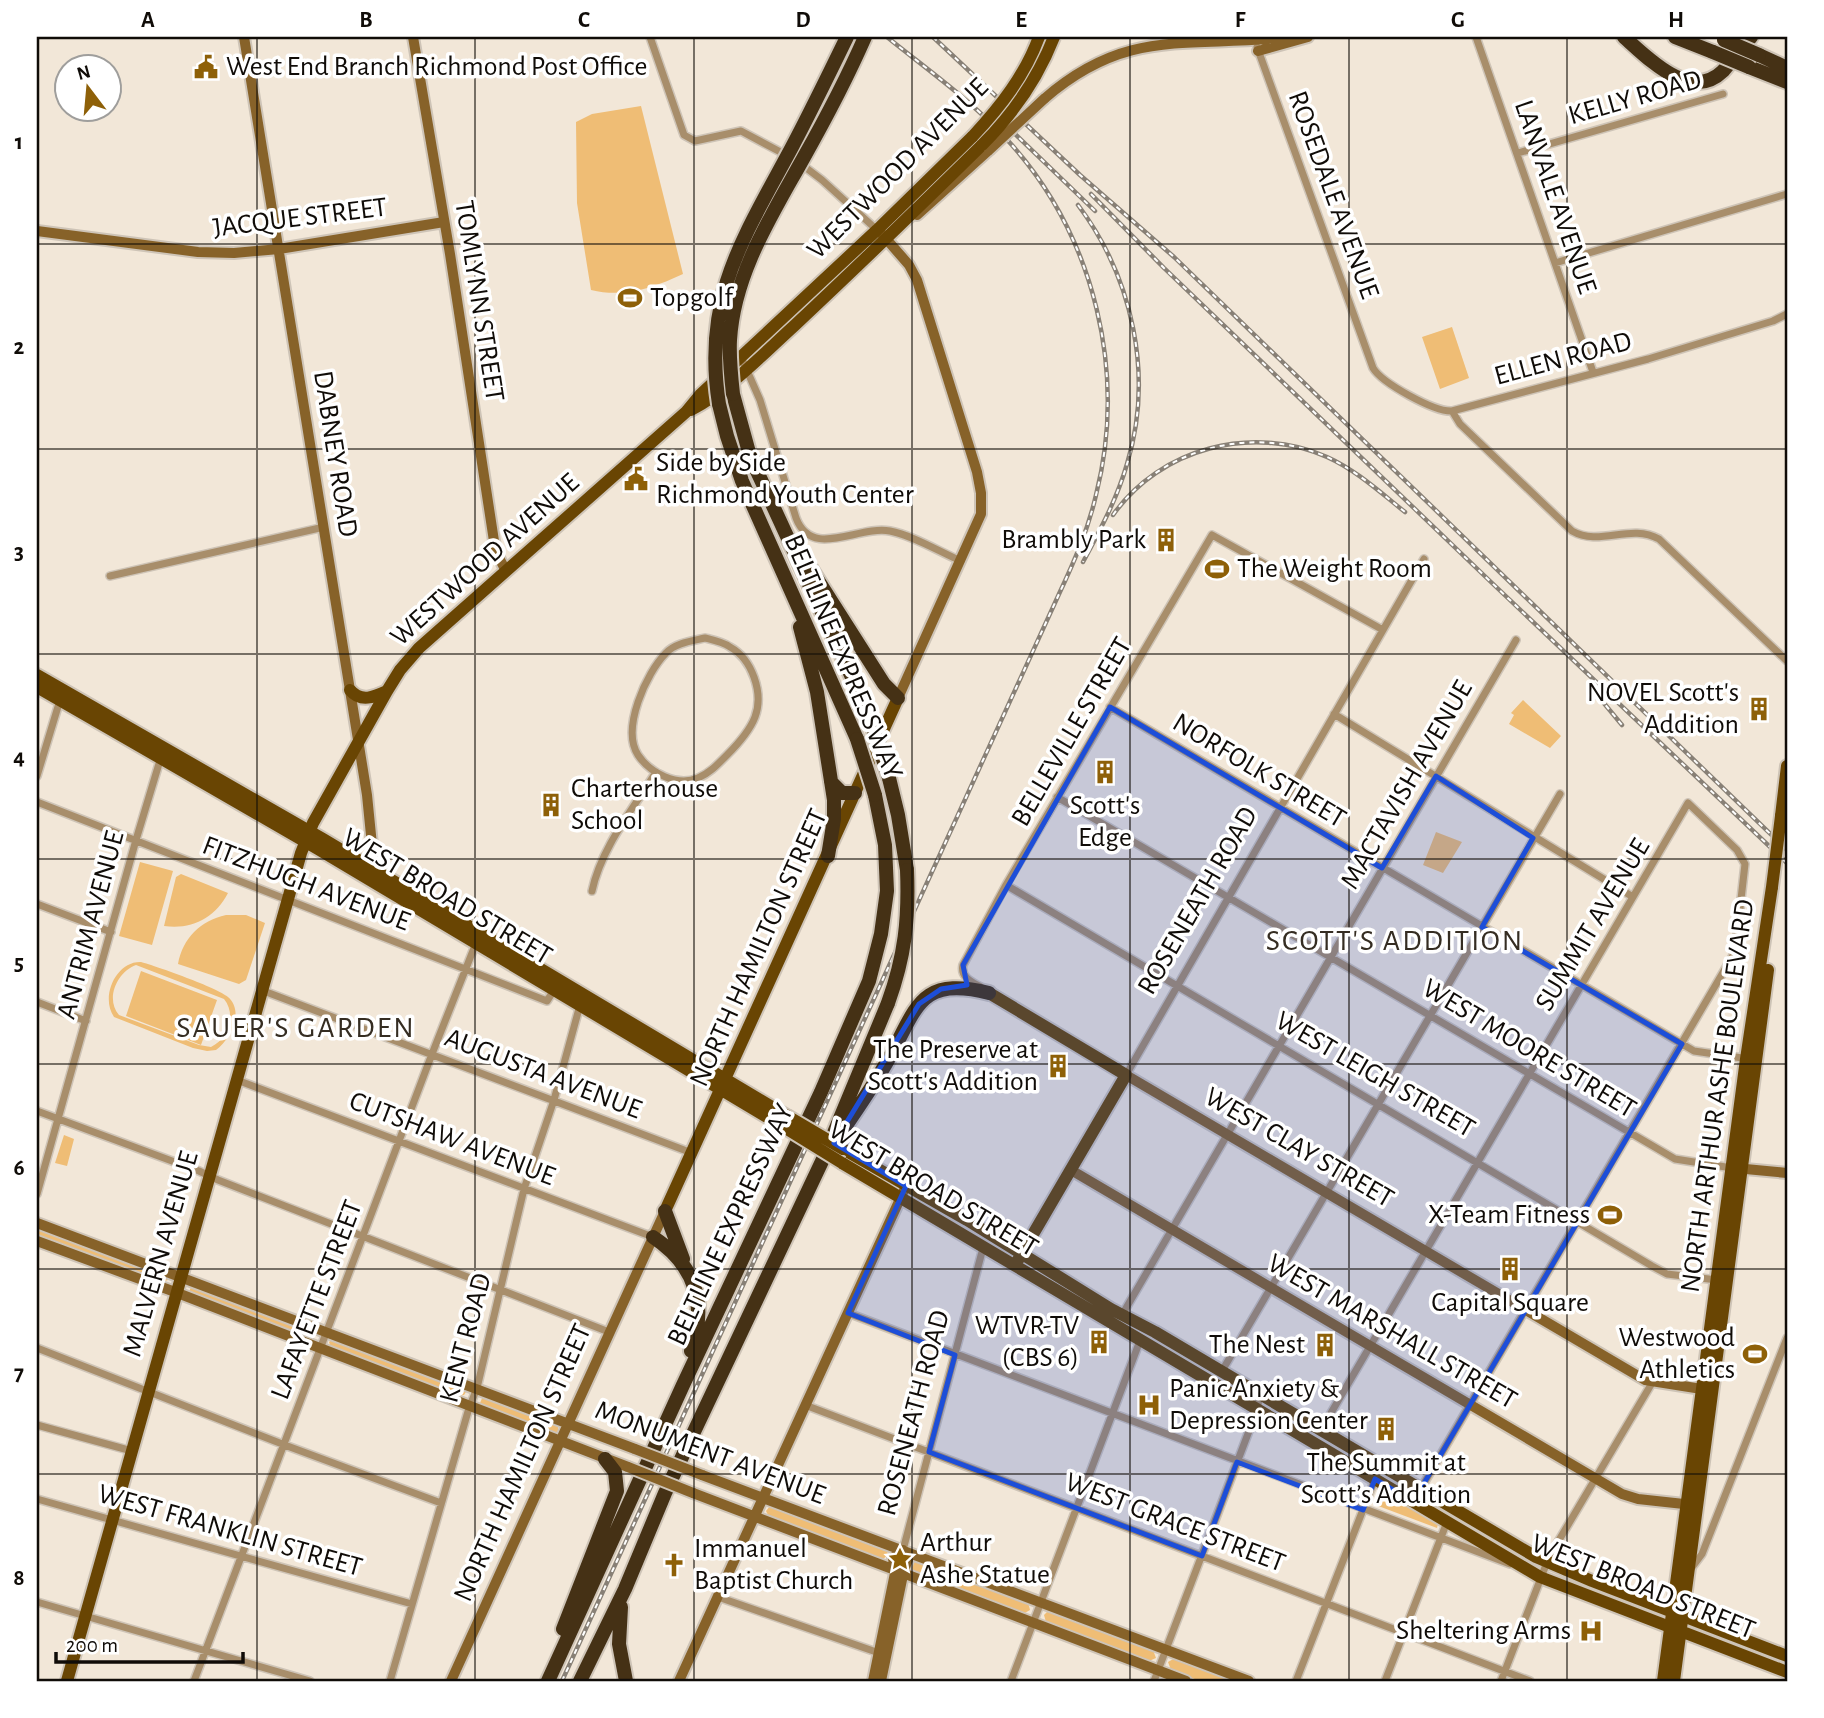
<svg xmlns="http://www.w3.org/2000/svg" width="1824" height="1718" viewBox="0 0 1824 1718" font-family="'Alegreya Sans',sans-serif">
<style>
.green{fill:#efbd75;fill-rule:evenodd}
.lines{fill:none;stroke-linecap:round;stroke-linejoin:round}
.street-casing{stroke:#cec4b7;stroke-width:10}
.secondary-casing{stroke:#cec4b7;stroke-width:14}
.primary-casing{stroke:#cec4b7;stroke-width:16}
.highway-casing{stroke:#cec4b7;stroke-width:18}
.street{stroke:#a88e6b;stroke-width:7}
.secondary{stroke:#876229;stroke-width:10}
.primary{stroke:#694503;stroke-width:12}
.highway{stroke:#453115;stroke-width:14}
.rail-casing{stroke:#888076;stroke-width:4.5}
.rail{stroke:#fff;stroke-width:2;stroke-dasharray:5;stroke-linecap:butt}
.secondary-bridge-casing{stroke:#cec4b7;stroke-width:14;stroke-linecap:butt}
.primary-bridge-casing{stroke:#cec4b7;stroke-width:16;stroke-linecap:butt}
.highway-bridge-casing{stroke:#cec4b7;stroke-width:18;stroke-linecap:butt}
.secondary-bridge{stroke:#876229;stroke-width:10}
.primary-bridge{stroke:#694503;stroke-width:12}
.highway-bridge{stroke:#453115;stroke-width:14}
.marked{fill:#1d4ed8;fill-opacity:0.2;stroke:#1d4ed8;stroke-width:5;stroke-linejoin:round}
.grid{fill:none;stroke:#100c08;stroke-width:2;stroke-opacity:0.55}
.labels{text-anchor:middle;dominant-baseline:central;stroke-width:7;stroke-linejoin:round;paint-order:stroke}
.poi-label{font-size:28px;fill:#100c08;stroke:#fff;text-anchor:start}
.street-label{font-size:28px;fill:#100c08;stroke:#fff}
.neighbourhood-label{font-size:30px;letter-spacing:2px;fill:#352d22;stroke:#fff}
.neatline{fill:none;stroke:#100c08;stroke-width:2.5}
.grid-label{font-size:23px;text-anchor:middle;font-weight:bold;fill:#100c08}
</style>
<rect width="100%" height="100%" fill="#f2e7d8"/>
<path class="green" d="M641 106 683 274C653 288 624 298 591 290L577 203 576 122 592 114Z
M1452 327 1469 378 1440 389 1422 337Z
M1523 700 1561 736 1550 748 1509 724 1514 715 1511 713Z
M1436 832 1462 842 1443 873 1423 865Z
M140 862 173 871 152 945 119 936Z
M181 874 228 893C215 918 192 930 164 926L176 877Z
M226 915H246L265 923 246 980 239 984 178 964C183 938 200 921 226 915Z
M141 962C156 966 218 988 228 997 245 1012 230 1040 216 1050L207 1051 193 1048 114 1017C100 997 116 961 141 962ZM136 965 224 999C237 1015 228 1039 211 1047L199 1045 119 1015C105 999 117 972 136 965Z
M141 971 217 1000 201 1045 126 1016Z
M64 1135 74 1139 67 1166 55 1163Z
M40 1229 168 1277V1280L165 1281 41 1237 38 1233Z
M191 1287 316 1334 312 1340 189 1292Z
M332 1339 464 1388 466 1392 464 1395 458 1396 331 1348 329 1342Z
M483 1396 558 1425V1432H550L483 1406 480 1403Z
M1379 1489 1438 1524 1437 1528 1373 1504Z
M770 1506 887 1549 888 1555 883 1559 768 1515 766 1511Z
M916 1560 1028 1602 1030 1610 1023 1614 913 1571 911 1564Z
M1048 1611 1153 1650 1156 1658 1149 1661 1046 1622 1044 1615Z
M1175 1658 1236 1681H1200L1171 1670 1168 1662Z"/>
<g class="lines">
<g class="street-casing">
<path id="street" d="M650 37 684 135 695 141 741 131 788 156
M1476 37 1593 372
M1257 47 1373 368C1382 383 1434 412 1452 411L1648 359 1773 321 1787 314
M1518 153 1723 94
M801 164 822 180 877 230
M1555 263 1787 194
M741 357 760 400 796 518C812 560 858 525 890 531 912 535 940 552 961 561
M1452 411 1460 424 1572 531C1600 547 1630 523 1659 539L1787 661
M110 576 324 527
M705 638C713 640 723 642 730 647 752 659 764 693 755 717 750 730 737 745 727 755 718 764 710 773 698 778 677 787 650 773 638 755 621 729 646 673 666 653 675 643 692 641 705 638Z
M1110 707 1694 1051 1749 1059
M1334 714 1633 897
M37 776 60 700
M1057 797 1675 1159 1732 1168
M37 802 547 1001 554 990
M1006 885 1652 1266 1667 1274 1717 1280
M592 891C601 848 633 809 656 772
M37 904 111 932
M981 987C972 982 960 977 963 965L1006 885 1212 535 1383 630
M261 990 692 1153
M37 1002 86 1021
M1126 1075 1424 559
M237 1080 653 1237
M37 1111 199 1171 218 1180 609 1332
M37 1194 136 840 161 757
M848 1313 1510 1564
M1122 1315 1516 640
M37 1348 290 1447 441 1503
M1222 1371 1560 794
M805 1405 1530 1681
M37 1425 132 1451
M1321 1430 1688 803 1737 850 1745 864 1735 952 1413 1502
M37 1499 412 1604
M903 1550 983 1248
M1690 1570 1702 1554 1787 1338
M718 1597 882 1654
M37 1602 310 1681
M194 1681 432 1054 476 943
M390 1681 469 1408 477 1388 524 1189 554 1100 580 1005
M1011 1681 1141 1338
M1154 1681 1257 1410 1260 1394
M1296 1681 1375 1479
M1385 1681 1447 1522
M1501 1681 1549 1557 1652 1383"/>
</g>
<g class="secondary-casing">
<path id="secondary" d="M244 37 367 795 373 855 370 872
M413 37 450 254 494 541 498 556 506 571
M1258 51 1308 37
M1044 99C1129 25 1191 49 1291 37
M917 215 989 150
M37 231 198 252 234 253 279 249 444 222
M882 234 909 265 917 280 977 472 981 493V514L898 698
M1126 1075 1645 1380 1708 1390
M1735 1168 1787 1173
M1071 1170 1622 1494 1638 1499 1693 1505
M37 1223 635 1449
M37 1241 175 1292 628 1467
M702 1475 1249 1681
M693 1493 1186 1681
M451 1681 665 1211
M679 1681 906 1186
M873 1681 895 1573 893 1558 903 1550 908 1560 904 1570 881 1681"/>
</g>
<g class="primary-casing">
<path id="primary" d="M691 410C729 390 762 355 794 326 858 266 920 206 982 145
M37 675 323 839 787 1116
M37 687 318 849 782 1126
M350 690C361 703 374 697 387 691
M1781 816 1787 766
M989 993 1126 1075 1018 1260
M843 1149 967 1220 1111 1309 1155 1332 1536 1557 1592 1581 1787 1656
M842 1163 1540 1577 1787 1672
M665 1211 898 698
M67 1681 301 853 313 823 387 691 400 670 419 648 686 412 700 395 877 230 973 136
M1663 1681 1746 1059 1772 887
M1674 1681 1768 970"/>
</g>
<g class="highway-casing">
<path id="highway" d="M1624 37C1648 58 1690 103 1723 71 1733 60 1741 47 1751 37
M1675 37 1713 52
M1759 55 1787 68
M1749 67 1787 82
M733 394 750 456 868 712
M719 404 727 436 742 481 857 739
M807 563 884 684 898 698
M800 627 817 692 834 800V819L828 856
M889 778 898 815 907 870
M831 782 842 793H855
M841 1133C857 1109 874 1085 888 1060 917 1009 918 975 989 993
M665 1211 683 1259
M653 1237C695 1265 708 1303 691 1351
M621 1607 619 1644 626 1681
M563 1629 617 1491 615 1472 605 1459
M548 1681 683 1385 821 1092 869 981 881 934 887 891 885 845 875 795
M580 1681 625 1589 665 1493 824 1157 888 1003"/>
</g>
<use href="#street" class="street"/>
<use href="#secondary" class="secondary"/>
<use href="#primary" class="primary"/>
<use href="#highway" class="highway"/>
<g class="rail-casing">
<path id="rail" d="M933 37 1080 175 1174 257 1787 850
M1012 131 1095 211
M1091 194 1164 268 1492 583 1787 863
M1078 205C1133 278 1154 376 1127 464 1117 499 1100 530 1083 562
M1113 515C1160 448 1252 424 1327 457 1356 470 1381 493 1405 512
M1593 690 1622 725
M562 1681 1059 594C1074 562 1088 530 1096 495 1127 373 1095 238 1011 144 975 103 929 71 887 37"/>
</g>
<use href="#rail" class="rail"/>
<g class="secondary-bridge-casing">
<path id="secondary-bridge" d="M989 150 1044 99
M635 1449 702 1475
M628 1467 693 1493"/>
</g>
<g class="primary-bridge-casing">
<path id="primary-bridge" d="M973 136C1001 106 1025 75 1039 37
M982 145C1014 113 1038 78 1054 37
M1772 887 1781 816
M787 1116 843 1149
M782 1126 842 1163"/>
</g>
<g class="highway-bridge-casing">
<path id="highway-bridge" d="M1724 40 1759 55
M1713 52 1749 67
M733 394C731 376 729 358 730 340 734 273 772 215 804 157 826 118 847 78 865 37
M719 404C702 297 744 237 792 147 811 111 829 74 847 37
M868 712 889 778
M857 739 875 795
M888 1003C905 956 909 919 907 870"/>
</g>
<use href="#secondary-bridge" class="secondary-bridge"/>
<use href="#primary-bridge" class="primary-bridge"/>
<use href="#highway-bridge" class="highway-bridge"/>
</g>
<path class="marked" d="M1110 707 1382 868 1436 776 1533 838 1482 927 1682 1044 1413 1502 1375 1479 1363 1510 1237 1462 1202 1556 929 1452 955 1355 848 1313 906 1186 834 1143 919 1004 941 989 967 985 963 965Z"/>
<path class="grid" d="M257 37V1681M475 37V1681M694 37V1681M912 37V1681M1130 37V1681M1349 37V1681M1567 37V1681M37 244H1787M37 449H1787M37 654H1787M37 859H1787M37 1064H1787M37 1269H1787M37 1474H1787"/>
<defs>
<g id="civic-bare" transform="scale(1.89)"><path d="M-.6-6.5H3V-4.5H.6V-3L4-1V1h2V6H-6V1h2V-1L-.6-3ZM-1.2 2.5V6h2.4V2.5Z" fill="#8e6008" stroke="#fff" stroke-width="2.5" paint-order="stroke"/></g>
<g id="stadium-bare" transform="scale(1.89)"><path d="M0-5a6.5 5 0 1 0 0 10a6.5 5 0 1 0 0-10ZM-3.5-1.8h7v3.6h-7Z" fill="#8e6008" stroke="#fff" stroke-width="2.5" paint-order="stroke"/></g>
<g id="building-bare" transform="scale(1.89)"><path d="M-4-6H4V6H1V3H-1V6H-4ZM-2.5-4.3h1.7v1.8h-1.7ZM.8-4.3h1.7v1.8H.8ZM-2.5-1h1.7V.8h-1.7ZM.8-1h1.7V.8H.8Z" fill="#8e6008" stroke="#fff" stroke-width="2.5" paint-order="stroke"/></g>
<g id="hospital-bare" transform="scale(1.89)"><path d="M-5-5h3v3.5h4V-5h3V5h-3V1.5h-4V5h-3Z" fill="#8e6008" stroke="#fff" stroke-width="2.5" paint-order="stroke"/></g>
<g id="sight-bare" transform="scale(1.89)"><path d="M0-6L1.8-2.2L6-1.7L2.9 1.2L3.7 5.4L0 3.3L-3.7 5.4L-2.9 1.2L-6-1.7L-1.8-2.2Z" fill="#8e6008" stroke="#fff" stroke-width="2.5" paint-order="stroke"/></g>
<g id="church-bare" transform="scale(1.89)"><path d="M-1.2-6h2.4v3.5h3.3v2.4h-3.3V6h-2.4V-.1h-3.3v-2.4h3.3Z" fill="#8e6008" stroke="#fff" stroke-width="2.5" paint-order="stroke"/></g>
</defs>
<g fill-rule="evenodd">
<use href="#civic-bare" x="206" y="67"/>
<use href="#stadium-bare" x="630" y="298"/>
<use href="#civic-bare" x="636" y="479"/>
<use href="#building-bare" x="1166" y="540"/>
<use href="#stadium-bare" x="1217" y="569"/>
<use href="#building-bare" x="1759" y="709"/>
<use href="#building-bare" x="1105" y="772"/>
<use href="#building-bare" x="551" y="805"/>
<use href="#building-bare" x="1058" y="1066"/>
<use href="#stadium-bare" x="1610" y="1215"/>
<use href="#building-bare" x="1510" y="1269"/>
<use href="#building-bare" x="1099" y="1342"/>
<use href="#building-bare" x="1325" y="1345"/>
<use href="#stadium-bare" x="1755" y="1354"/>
<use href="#hospital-bare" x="1149" y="1405"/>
<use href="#building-bare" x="1386" y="1429"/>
<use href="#sight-bare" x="900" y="1559"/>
<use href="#church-bare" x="674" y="1565"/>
<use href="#hospital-bare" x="1591" y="1631"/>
</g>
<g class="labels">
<g class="poi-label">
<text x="226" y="67">West End Branch Richmond Post Office</text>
<text x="650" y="298">Topgolf</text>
<text x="656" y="463">Side by Side<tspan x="656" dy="32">Richmond Youth Center</tspan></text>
<text x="1146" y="540" text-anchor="end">Brambly Park</text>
<text x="1237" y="569">The Weight Room</text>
<text x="1739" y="693" text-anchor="end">NOVEL Scott's<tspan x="1739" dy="32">Addition</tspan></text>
<text x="571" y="789">Charterhouse<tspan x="571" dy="32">School</tspan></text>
<text x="1105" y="806" text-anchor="middle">Scott's<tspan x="1105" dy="32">Edge</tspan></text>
<text x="1038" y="1050" text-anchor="end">The Preserve at<tspan x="1038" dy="32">Scott's Addition</tspan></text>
<text x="1590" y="1215" text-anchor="end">X-Team Fitness</text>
<text x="1510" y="1303" text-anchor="middle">Capital Square</text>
<text x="1079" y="1326" text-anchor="end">WTVR-TV<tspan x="1079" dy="32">(CBS 6)</tspan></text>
<text x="1735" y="1338" text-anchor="end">Westwood<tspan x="1735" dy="32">Athletics</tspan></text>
<text x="1305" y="1345" text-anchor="end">The Nest</text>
<text x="1169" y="1389">Panic Anxiety &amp;<tspan x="1169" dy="32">Depression Center</tspan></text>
<text x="1386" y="1463" text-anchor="middle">The Summit at<tspan x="1386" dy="32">Scott’s Addition</tspan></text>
<text x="920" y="1543">Arthur<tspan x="920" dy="32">Ashe Statue</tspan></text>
<text x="694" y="1549">Immanuel<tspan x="694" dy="32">Baptist Church</tspan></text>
<text x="1571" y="1631" text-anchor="end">Sheltering Arms</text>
</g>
<g class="street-label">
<text transform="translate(1635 98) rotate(-16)">KELLY ROAD</text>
<text transform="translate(898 169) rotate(-45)">WESTWOOD AVENUE</text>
<text transform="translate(1333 195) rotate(70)">ROSEDALE AVENUE</text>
<text transform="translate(1555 197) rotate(71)">LANVALE AVENUE</text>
<text transform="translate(300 218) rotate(-7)">JACQUE STREET</text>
<text transform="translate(479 301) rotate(81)">TOMLYNN STREET</text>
<text transform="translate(1563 359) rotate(-15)">ELLEN ROAD</text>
<text transform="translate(335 454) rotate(81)">DABNEY ROAD</text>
<text transform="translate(485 560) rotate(-42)">WESTWOOD AVENUE</text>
<text transform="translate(843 657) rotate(67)">BELTLINE EXPRESSWAY</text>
<text transform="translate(1072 732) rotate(-60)">BELLEVILLE STREET</text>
<text transform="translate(1259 771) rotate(31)">NORFOLK STREET</text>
<text transform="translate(1407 785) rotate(-60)">MACTAVISH AVENUE</text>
<text transform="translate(306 884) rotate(21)">FITZHUGH AVENUE</text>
<text transform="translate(447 897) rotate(31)">WEST BROAD STREET</text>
<text transform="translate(1198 901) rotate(-60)">ROSENEATH ROAD</text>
<text transform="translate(91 925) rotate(-75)">ANTRIM AVENUE</text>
<text transform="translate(1593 925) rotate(-59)">SUMMIT AVENUE</text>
<text transform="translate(759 948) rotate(-66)">NORTH HAMILTON STREET</text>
<text transform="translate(1529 1049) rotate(31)">WEST MOORE STREET</text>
<text transform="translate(543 1074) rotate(21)">AUGUSTA AVENUE</text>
<text transform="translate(1375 1075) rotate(30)">WEST LEIGH STREET</text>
<text transform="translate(1718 1096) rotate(-82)">NORTH ARTHUR ASHE BOULEVARD</text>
<text transform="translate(452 1139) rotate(21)">CUTSHAW AVENUE</text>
<text transform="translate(1299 1148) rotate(30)">WEST CLAY STREET</text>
<text transform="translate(933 1189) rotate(31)">WEST BROAD STREET</text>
<text transform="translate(731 1225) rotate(-65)">BELTLINE EXPRESSWAY</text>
<text transform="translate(161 1254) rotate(-74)">MALVERN AVENUE</text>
<text transform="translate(317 1300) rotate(-69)">LAFAYETTE STREET</text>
<text transform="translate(1392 1332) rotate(30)">WEST MARSHALL STREET</text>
<text transform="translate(466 1338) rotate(-75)">KENT ROAD</text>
<text transform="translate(914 1413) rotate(-75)">ROSENEATH ROAD</text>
<text transform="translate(710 1453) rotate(21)">MONUMENT AVENUE</text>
<text transform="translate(523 1463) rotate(-66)">NORTH HAMILTON STREET</text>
<text transform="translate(1175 1523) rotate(21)">WEST GRACE STREET</text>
<text transform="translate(230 1531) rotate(16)">WEST FRANKLIN STREET</text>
<text transform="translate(1643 1587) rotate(22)">WEST BROAD STREET</text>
</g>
<g class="neighbourhood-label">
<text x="1395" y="941">SCOTT'S ADDITION</text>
<text x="296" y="1028">SAUER'S GARDEN</text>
</g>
</g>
<rect width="1824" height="1718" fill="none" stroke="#ffffff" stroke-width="77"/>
<g transform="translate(88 88) rotate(344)"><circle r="33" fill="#ffffff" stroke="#9f9e9c" stroke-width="2"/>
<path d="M0-5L12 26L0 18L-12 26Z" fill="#8e6008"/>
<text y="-10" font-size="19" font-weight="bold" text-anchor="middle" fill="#100c08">N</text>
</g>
<path d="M56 1652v10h187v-10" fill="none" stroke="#100c08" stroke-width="3.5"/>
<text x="66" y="1652" font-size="21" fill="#100c08" stroke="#ffffff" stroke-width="5" paint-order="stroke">200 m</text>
<rect x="38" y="38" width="1748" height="1642" class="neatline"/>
<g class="grid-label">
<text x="148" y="27">A</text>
<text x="366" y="27">B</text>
<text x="584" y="27">C</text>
<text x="803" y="27">D</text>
<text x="1021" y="27">E</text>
<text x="1240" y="27">F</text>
<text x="1458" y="27">G</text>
<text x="1676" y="27">H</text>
<text x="19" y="149">1</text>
<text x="19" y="354">2</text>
<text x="19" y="559">3</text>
<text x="19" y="764">4</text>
<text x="19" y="970">5</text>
<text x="19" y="1175">6</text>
<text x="19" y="1380">7</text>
<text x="19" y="1585">8</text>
</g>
</svg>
